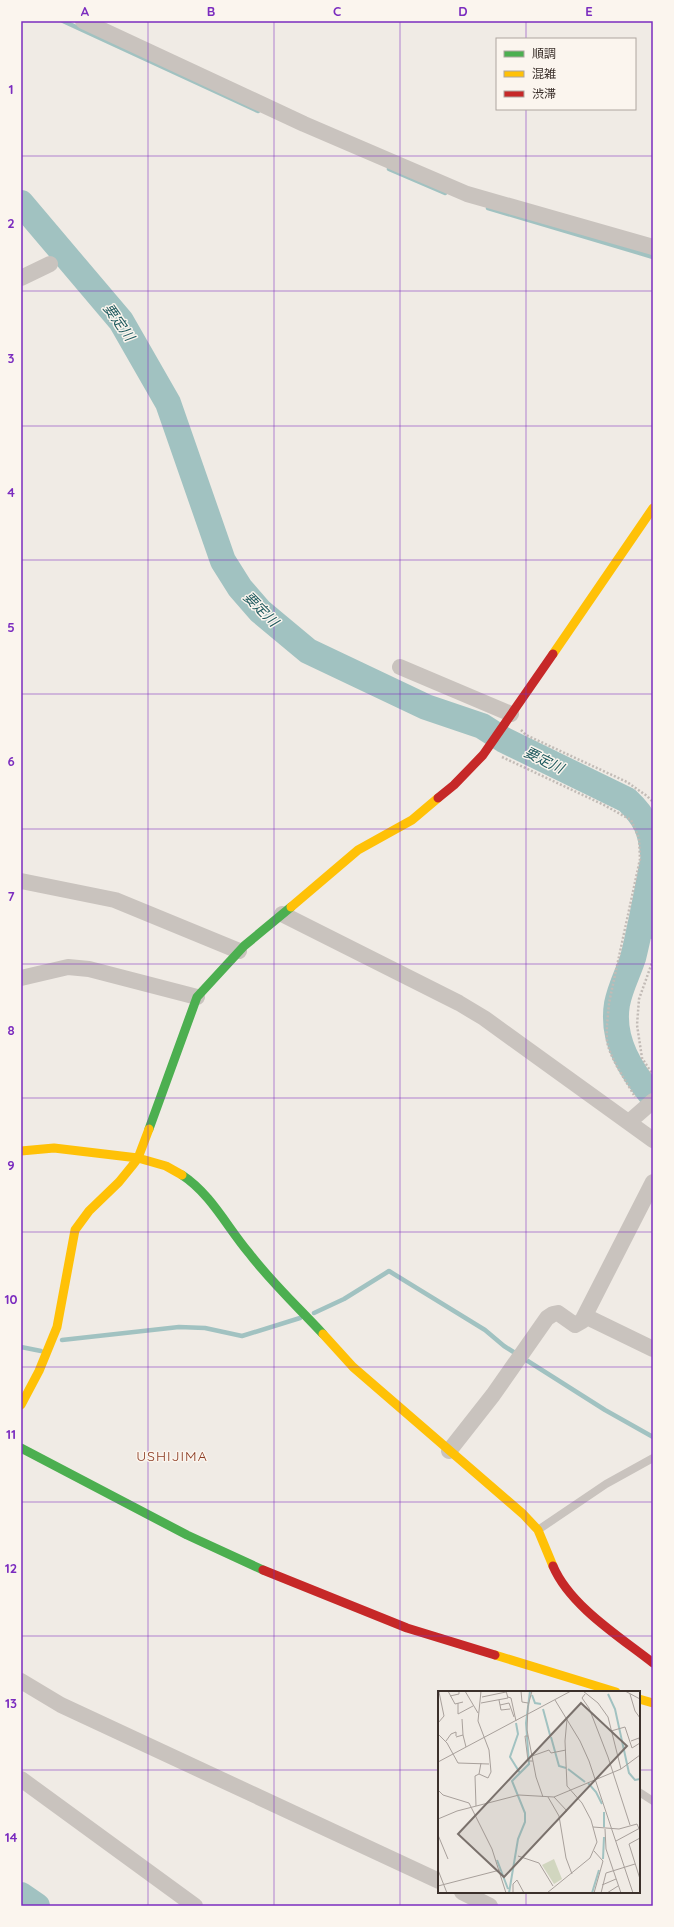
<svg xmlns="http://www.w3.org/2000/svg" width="674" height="1927" viewBox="0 0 674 1927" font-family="Quicksand,'Noto Sans JP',sans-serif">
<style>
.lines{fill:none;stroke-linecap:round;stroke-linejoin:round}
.stream{stroke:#a1c2c1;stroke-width:4.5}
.river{stroke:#a1c2c1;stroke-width:26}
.path{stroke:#c2bbb6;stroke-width:2.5;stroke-dasharray:2 2;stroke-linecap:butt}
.lane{stroke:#c9c3be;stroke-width:8}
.street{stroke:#c9c3be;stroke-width:16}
.fast{stroke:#4caf50;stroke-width:9}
.slow{stroke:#ffc107;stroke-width:9}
.jam{stroke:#c62828;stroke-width:9}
.grid{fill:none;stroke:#7b2cbf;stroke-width:1;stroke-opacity:0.55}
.labels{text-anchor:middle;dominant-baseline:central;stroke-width:3;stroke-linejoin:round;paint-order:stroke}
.water-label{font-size:14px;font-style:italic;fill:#1f5a5e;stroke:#fbf5ee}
.neighbourhood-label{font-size:14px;letter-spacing:1px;fill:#8c3b22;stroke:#fbf5ee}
.inset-river{fill:none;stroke:#a1c2c1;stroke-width:2}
.inset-road{fill:none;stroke:#a8a09b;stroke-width:1}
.view{fill:#7a716c;fill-opacity:0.15;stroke:#7a716c;stroke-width:2}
.inset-edge{fill:none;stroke:#3b302b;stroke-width:2}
.neatline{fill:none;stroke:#7b2cbf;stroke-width:1.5}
.grid-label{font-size:13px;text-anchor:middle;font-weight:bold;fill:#7b2cbf}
</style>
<rect width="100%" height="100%" fill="#f0ebe5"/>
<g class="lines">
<path class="stream" d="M63 21 258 111
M389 169 445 193
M488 208 653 257
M638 933 653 937
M314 1313 344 1299 389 1271 485 1330 504 1346 605 1410 653 1437
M62 1340 179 1327 205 1328 242 1336 300 1318
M21 1347 41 1351"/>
<path class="river" d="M21 203 121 321 168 403 223 561 240 588 260 611 308 651 426 707 482 726 504 740 627 800C645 817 651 830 653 854
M653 860C647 892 641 926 633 958 628 973 620 988 617 1004 611 1040 631 1071 653 1097
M21 1895 37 1906"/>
<path class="path" d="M521 730 526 735 627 782 647 796 653 802
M502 757 604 805 631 820 639 838 640 859 609 1003C608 1016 606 1029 607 1041 610 1059 627 1082 635 1097
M653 960 639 999 637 1025 642 1058 653 1075"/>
<path class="lane" d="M538 1530 606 1484 653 1458
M639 1792 653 1801"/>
<path class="street" d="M83 21 304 124 467 194 653 247
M21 278 50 264
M400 667 511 714
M21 881 115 900 239 951
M282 914 459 1003 484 1018 653 1140
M21 978 68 967 89 969 197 997
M629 1122 653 1101
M585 1316 653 1349
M449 1451 493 1395 547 1318 553 1314 558 1313 575 1325 582 1321 653 1182
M21 1681 61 1705 439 1881
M21 1779 195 1906
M462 1892 490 1906"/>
<path class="fast" d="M149 1129 197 997 244 946 291 907
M182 1175C211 1194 227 1227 249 1253 271 1282 298 1307 323 1334
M21 1448 187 1535 263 1570"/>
<path class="slow" d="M553 654 653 508
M291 907 358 850 412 820 438 798
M21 1151 54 1148 138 1158 166 1166 182 1175
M323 1334 353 1367 523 1514 538 1530 553 1566
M21 1405 39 1371 57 1327 75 1230 89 1211 119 1182 132 1166 138 1158 149 1129
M495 1655 616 1692
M639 1699 653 1703"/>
<path class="jam" d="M438 798 454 785 483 755 553 654
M553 1566C570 1606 620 1637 653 1663
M263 1570 407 1628 495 1655"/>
</g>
<path class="grid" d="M148 21V1906M274 21V1906M400 21V1906M526 21V39M526 109V1692M21 156H653M21 291H653M21 426H653M21 560H653M21 694H653M21 829H653M21 964H653M21 1098H653M21 1232H653M21 1367H653M21 1502H653M21 1636H653M21 1770H439M639 1770H653M526 1892V1906"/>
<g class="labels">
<g class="water-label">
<text transform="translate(119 322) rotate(55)">要定川</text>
<text transform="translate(261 609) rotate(45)">要定川</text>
<text transform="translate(544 760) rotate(26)">要定川</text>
</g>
<g class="neighbourhood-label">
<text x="172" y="1456">USHIJIMA</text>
</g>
</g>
<g transform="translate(438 1691)">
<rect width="202" height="202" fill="#f0ebe5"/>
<path d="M116 168 124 188 116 193 104 174Z" fill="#d1d6bf"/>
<path class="inset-river" d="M170 3 177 18 191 82 197 89 202 88M94 4 97 12 103 13M105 18 112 44M78 32 80 43 72 66 82 82M113 46 121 75 128 77M130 78 147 91M150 92 158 101 164 113M166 121V136M165 168 166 146M59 169 70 198M71 202 80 148 87 131V122L74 90 91 73 88 32 92 0M154 202 161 179"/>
<path class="inset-road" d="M10 0 17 13 25 11M27 0 40 22M83 0 84 11 90 12M94 0 90 15 89 39 98 86 105 106M145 0 160 12 170 26 183 78M187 0 202 8M147 3 144 7 151 17 170 66 192 134M192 3 197 20 202 27M12 5 21 3V0M44 6 68 1M70 6 73 7 78 30M61 9 63 19 72 18M117 9 142 50 151 70 195 202M20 12V23L35 15M43 12 70 7 68 0M62 14 71 12 76 26M0 32 6 25 1 1 4 0M173 40 187 36 194 57 202 52 201 47 193 50M0 43 9 52 20 72 51 73M25 44 28 56M90 45H87L90 70H95M18 46 25 44 24 28M8 50 13 43 18 41V45M94 65 111 59 113 62 128 59M0 71 133 0M41 83 50 87 53 81 51 59 40 30 43 0M0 99 5 104 31 112 54 158 68 202M110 106 121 125 128 167 134 183M116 106 129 120 121 127M38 115 37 85 41 83 43 72M0 128 19 120 81 104 116 106 183 78 202 64M155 136 181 138 199 133 202 140M167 138 168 158 183 202M0 144 10 168M202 147 191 153 202 188M178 150 202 137M156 160 165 170 156 202M80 165 101 172 115 195M0 179 9 202M164 194 178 188M0 195 62 179M75 202V193L79 189 86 202M109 202 152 167 159 151 153 129 144 112 129 95 127 50 129 28M163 202 168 182 197 173M169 202 180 195"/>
<path class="view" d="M143 12 189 55 66 186 20 143Z"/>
<rect width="202" height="202" class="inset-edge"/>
</g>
<rect width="674" height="1927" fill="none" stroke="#fbf5ee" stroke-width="44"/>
<rect x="496" y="38" width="140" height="72" fill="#fbf5ee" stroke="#aea6a0"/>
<rect x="504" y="51" width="20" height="6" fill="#4caf50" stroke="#aea6a0"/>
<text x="532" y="58" font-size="12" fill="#3b302b">順調</text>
<rect x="504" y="71" width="20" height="6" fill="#ffc107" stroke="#aea6a0"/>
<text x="532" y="78" font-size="12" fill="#3b302b">混雑</text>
<rect x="504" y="91" width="20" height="6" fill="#c62828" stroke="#aea6a0"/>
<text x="532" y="98" font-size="12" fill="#3b302b">渋滞</text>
<rect x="22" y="22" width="630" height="1883" class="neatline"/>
<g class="grid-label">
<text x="85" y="16">A</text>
<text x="211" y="16">B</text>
<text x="337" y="16">C</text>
<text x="463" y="16">D</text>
<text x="589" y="16">E</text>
<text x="11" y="94">1</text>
<text x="11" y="228">2</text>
<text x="11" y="363">3</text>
<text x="11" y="497">4</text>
<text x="11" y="632">5</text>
<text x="11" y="766">6</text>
<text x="11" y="901">7</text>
<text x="11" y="1035">8</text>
<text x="11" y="1170">9</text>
<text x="11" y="1304">10</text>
<text x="11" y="1439">11</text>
<text x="11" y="1573">12</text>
<text x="11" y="1708">13</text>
<text x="11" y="1842">14</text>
</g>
</svg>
